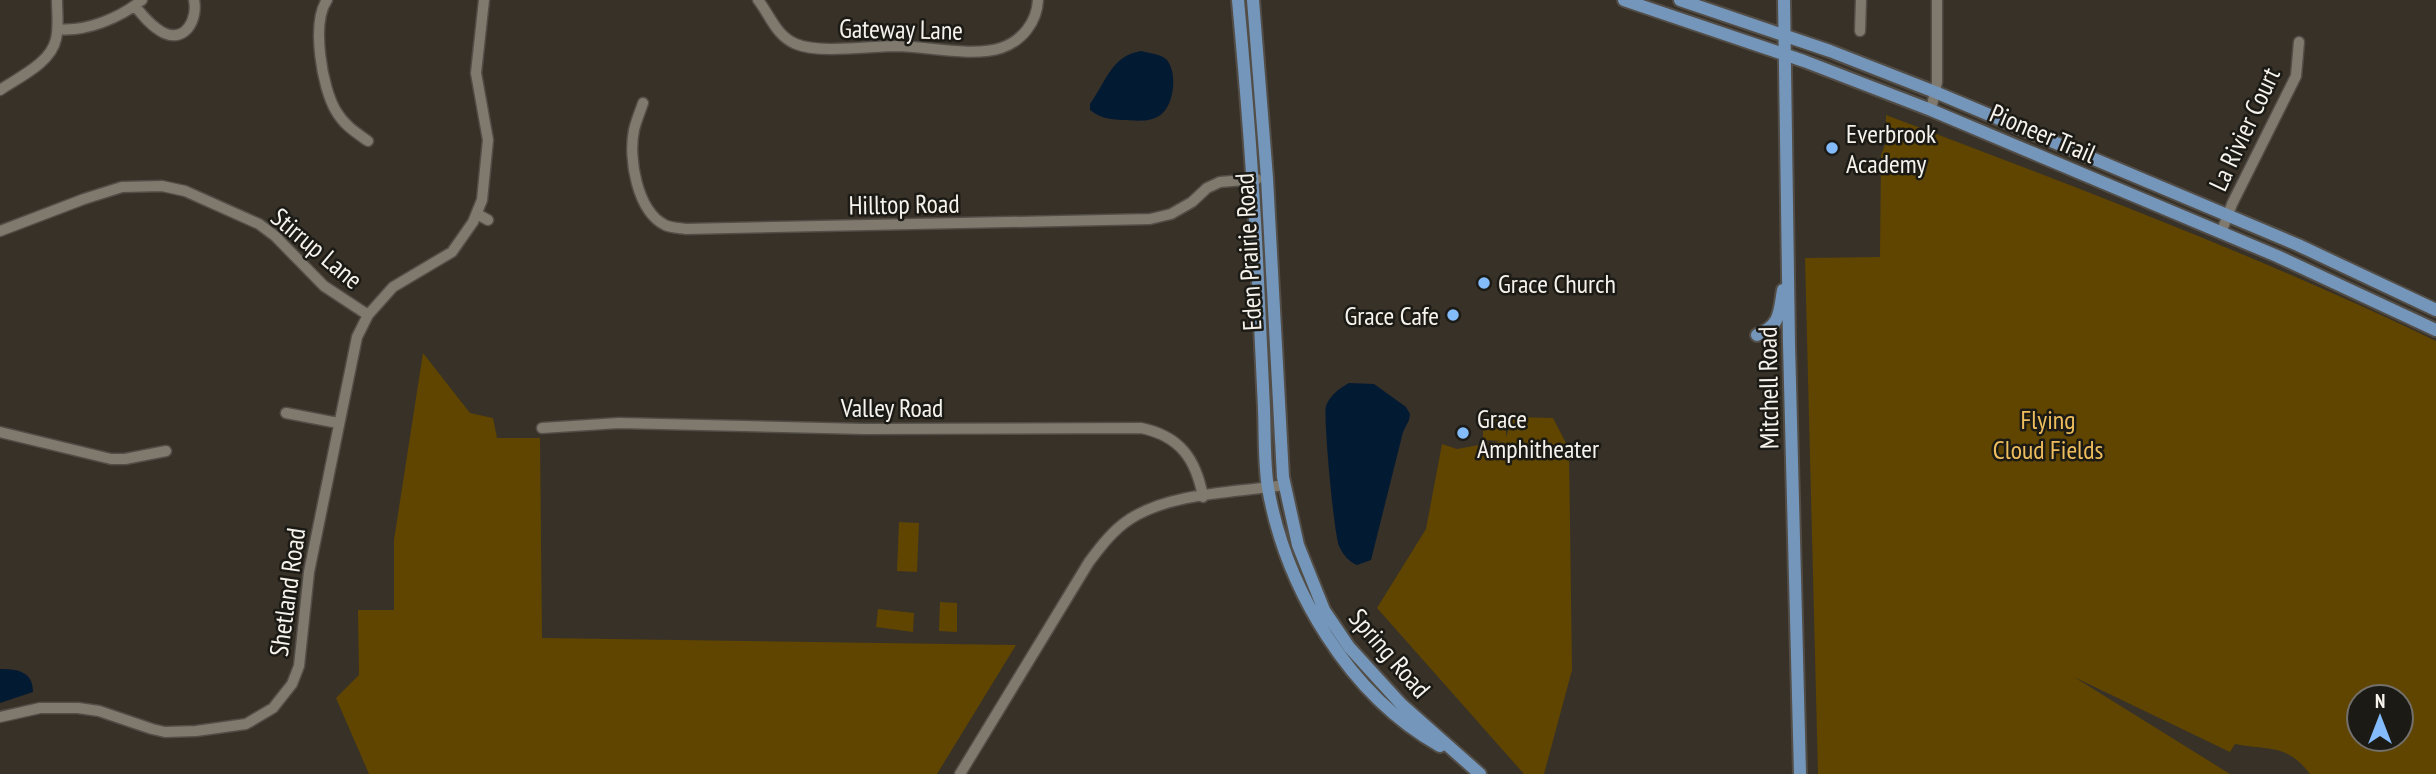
<svg xmlns="http://www.w3.org/2000/svg" width="2436" height="774" viewBox="0 0 2436 774" font-family="'PT Sans Narrow',sans-serif">
<style>
.green{fill:#604500;fill-rule:evenodd}
.water{fill:#031a33}
.lines{fill:none;stroke-linecap:round;stroke-linejoin:round}
.minor-casing{stroke:#524d46;stroke-width:13}
.major-casing{stroke:#524d46;stroke-width:16}
.minor{stroke:#7f796e;stroke-width:10}
.major{stroke:#7496bb;stroke-width:12}
.poi-dot{fill:#84bcfb;stroke:#1c1a15;stroke-width:2.5}
.labels{text-anchor:middle;dominant-baseline:central;stroke-width:5;stroke-linejoin:round;paint-order:stroke}
.street-label{font-size:26px;fill:#f6f2ec;stroke:#1c1a15}
.poi-label{font-size:26px;fill:#f6f2ec;stroke:#1c1a15;text-anchor:start}
.park-label{font-size:26px;fill:#eebd5d;stroke:#1c1a15}
</style>
<rect width="100%" height="100%" fill="#373128"/>
<path class="green" d="M1886 115C2071 185 2258 255 2436 341V774H2310C2286 743 2270 751 2235 744L2230 752 2074 677 2230 774H1818L1805 258 1880 257 1881 155 1886 142ZM2401 697V739H2359V697Z
M423 353 470 413 493 418 497 438H540L542 638 1016 645 937 774H369L336 698 359 675 358 610H394V540Z
M1506 416V437L1513 417 1553 418 1569 449 1572 670 1544 774H1524L1377 608 1426 529 1442 444 1457 449 1501 441 1483 440V417Z
M899 522 919 523 917 572 897 571Z
M940 602 957 603V632L939 631Z
M878 609 914 613 913 632 876 627Z"/>
<path class="water" d="M1141 51C1149 53 1161 54 1167 60 1178 74 1174 107 1159 116 1148 123 1133 120 1121 120 1109 119 1100 118 1090 110V104C1106 82 1111 56 1141 51Z
M1349 383 1374 384 1406 407 1410 414 1409 420 1403 432 1371 560 1357 565C1348 561 1344 556 1339 546 1334 535 1323 415 1326 406 1330 395 1340 388 1349 383Z
M0 669C17 669 33 671 33 692L0 703Z"/>
<g class="lines">
<g class="minor-casing">
<path id="minor" d="M327 0C311 23 322 88 336 111 344 125 355 132 368 141
M758 0C770 15 776 36 796 44 820 54 871 46 898 46 928 47 974 57 1001 48 1022 41 1037 22 1038 0
M135 6C143 16 152 27 164 33 186 43 198 18 194 0
M58 29C86 32 120 18 142 0
M1860 31 1861 0
M0 90C19 77 51 63 56 39 59 27 57 13 57 0
M643 103C640 112 636 121 634 130 628 158 637 211 665 225 671 228 680 228 686 229L1150 219 1171 214 1192 202 1207 188 1220 182 1257 179
M1931 110 1937 82V0
M477 214 488 220
M0 231 84 199 122 187 162 186 185 191 259 224 275 236 324 286 368 315
M2221 233 2232 204 2296 76 2299 42
M286 413 338 423
M542 428 619 423 864 429 1141 428C1180 436 1196 459 1203 497
M0 432 111 459H125L166 451
M0 717 40 708H78L99 711 152 729 165 732 196 731 246 724 273 708 292 684 299 666 309 572 357 337 368 315 393 287 452 252 473 222 482 200 488 140 476 73 484 0
M960 774 1089 562C1101 546 1113 530 1130 519 1172 492 1235 493 1284 485"/>
</g>
<g class="major-casing">
<path id="major" d="M1238 0C1246 87 1253 173 1257 260 1259 309 1262 359 1264 409 1265 434 1264 463 1268 488 1286 589 1349 695 1440 746
M1253 0 1267 178 1283 477 1298 545 1324 610 1349 647 1401 704 1480 774
M1624 0 1804 61 1931 110 2277 256 2436 330
M1680 0 1830 51 1935 92 2298 245 2436 310
M1784 0 1789 344 1800 774
M1757 335C1781 325 1779 313 1783 290"/>
</g>
<use href="#minor" class="minor"/>
<use href="#major" class="major"/>
</g>
<g class="poi-dot">
<circle cx="1832" cy="148" r="7"/>
<circle cx="1484" cy="283" r="7"/>
<circle cx="1453" cy="315" r="7"/>
<circle cx="1463" cy="433" r="7"/>
</g>
<g class="labels">
<g class="street-label">
<text transform="translate(901 29) rotate(1)">Gateway Lane</text>
<text transform="translate(2244 129) rotate(-65)">La Rivier Court</text>
<text transform="translate(2043 133) rotate(23)">Pioneer Trail</text>
<text transform="translate(904 204) rotate(-1)">Hilltop Road</text>
<text transform="translate(317 248) rotate(40)">Stirrup Lane</text>
<text transform="translate(1248 252) rotate(-93)">Eden Prairie Road</text>
<text transform="translate(1768 388) rotate(-91)">Mitchell Road</text>
<text x="892" y="407">Valley Road</text>
<text transform="translate(287 592) rotate(-82)">Shetland Road</text>
<text transform="translate(1390 653) rotate(49)">Spring Road</text>
</g>
<g class="poi-label">
<text x="1846" y="133">Everbrook<tspan x="1846" dy="30">Academy</tspan></text>
<text x="1498" y="283">Grace Church</text>
<text x="1439" y="315" text-anchor="end">Grace Cafe</text>
<text x="1477" y="418">Grace<tspan x="1477" dy="30">Amphitheater</tspan></text>
</g>
<g class="park-label">
<text x="2048" y="419">Flying<tspan x="2048" dy="30">Cloud Fields</tspan></text>
</g>
</g>
<g transform="translate(2380 718)"><circle r="33" fill="#1c1a15" stroke="#73706b" stroke-width="2"/>
<path d="M0-5L12 26L0 18L-12 26Z" fill="#84bcfb"/>
<text y="-10" font-size="19" font-weight="bold" text-anchor="middle" fill="#f6f2ec">N</text>
</g>
</svg>
